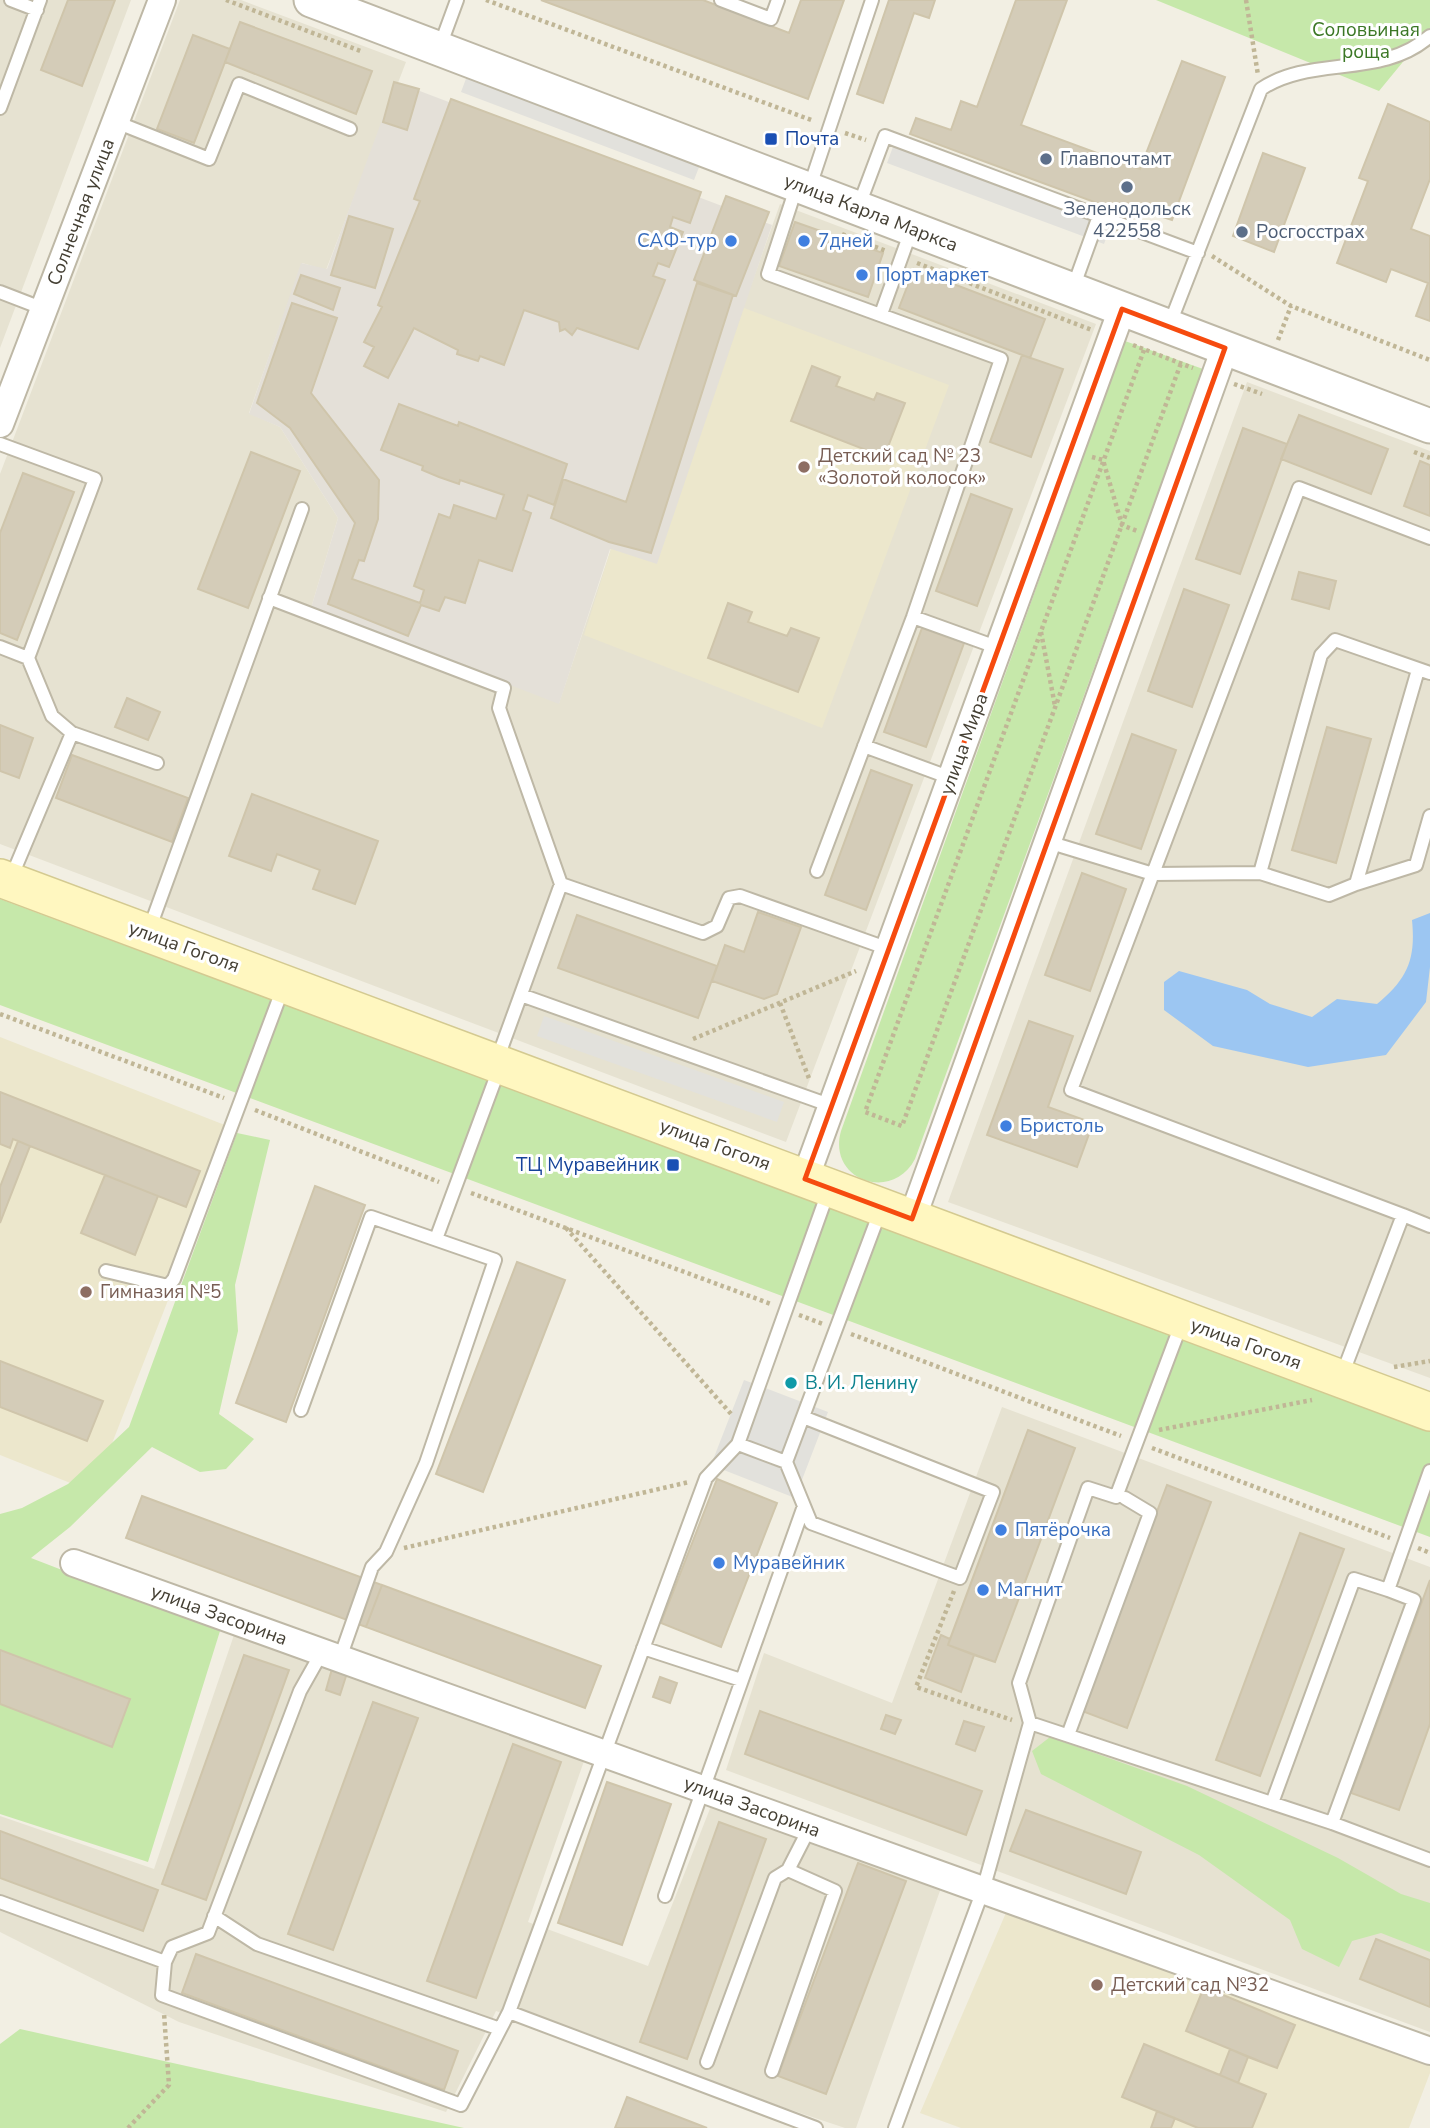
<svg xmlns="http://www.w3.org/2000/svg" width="1430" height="2128" viewBox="0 0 1430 2128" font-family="'Nunito Sans',sans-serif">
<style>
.residential{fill:#e6e2d1}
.industrial{fill:#e4e0d8}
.education{fill:#ece7cc}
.green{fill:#c6e8aa}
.parking{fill:#e2e1dc}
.water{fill:#9cc6f2}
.building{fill:#d4ccb8;stroke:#cfc5ab;stroke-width:2}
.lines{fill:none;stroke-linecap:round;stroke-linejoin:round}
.service-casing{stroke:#beb8a6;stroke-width:16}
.minor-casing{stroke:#beb8a6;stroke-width:30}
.tertiary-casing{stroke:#beb8a6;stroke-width:37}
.secondary-casing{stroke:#d4ca91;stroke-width:40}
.path{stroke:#c0b696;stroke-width:4.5;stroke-dasharray:3.5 3.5;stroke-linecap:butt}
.service{stroke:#fff;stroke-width:12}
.minor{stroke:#fff;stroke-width:26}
.tertiary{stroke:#fff;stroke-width:33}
.secondary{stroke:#fff7c0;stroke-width:37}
.marked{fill:none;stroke:#f64b0f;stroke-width:5;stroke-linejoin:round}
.transit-dot{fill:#1a4fb4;stroke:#fff;stroke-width:2.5}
.service-dot{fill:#5c6f8a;stroke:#fff;stroke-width:2.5}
.shop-dot{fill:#3f7fe0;stroke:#fff;stroke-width:2.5}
.education-dot{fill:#8d6e63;stroke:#fff;stroke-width:2.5}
.culture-dot{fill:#0f9aa8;stroke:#fff;stroke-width:2.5}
.labels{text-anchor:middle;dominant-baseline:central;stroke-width:6;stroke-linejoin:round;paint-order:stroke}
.park-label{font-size:19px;fill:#3b7725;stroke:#fff}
.transit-label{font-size:19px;fill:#164399;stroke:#fff;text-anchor:start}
.service-label{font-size:19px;fill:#4e5e75;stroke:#fff;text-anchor:start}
.street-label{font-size:19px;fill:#443f33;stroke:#fff}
.shop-label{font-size:19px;fill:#366cbe;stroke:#fff;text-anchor:start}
.education-label{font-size:19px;fill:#785e54;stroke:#fff;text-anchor:start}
.culture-label{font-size:19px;fill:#0d838f;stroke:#fff;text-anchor:start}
</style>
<rect width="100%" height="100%" fill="#f2efe3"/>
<path class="residential" d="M0 0H131L0 348Z
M180 0H241L406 62 326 270 302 263 249 413 280 427 338 518 311 608 559 703 611 549 657 564 717 381 780 204 1096 324 786 1142 0 844V474Z
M1247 382 1430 451V1378L948 1202Z
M1002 1407 1430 1567V2032L726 1770 764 1653 892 1703Z
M234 1635 584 1761 528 1922 648 1966 713 1801 942 1885 856 2128H845L496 2011 446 2112 179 2022 0 1932V1816L154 1869Z"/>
<path class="industrial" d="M396 82 772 225 657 565 610 549 559 704 311 608 338 518 280 427 249 414 301 263 327 269Z"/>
<path class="education" d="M744 308 949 385 822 728 584 635 611 549 657 564Z
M0 1037 235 1129 93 1492 0 1455Z
M1008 1908 1430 2062V2073L1409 2128H961L920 2113Z"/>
<path class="green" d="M1156 0H1430V29L1379 91Z
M1125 341 1203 369 915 1159C892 1203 827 1180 841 1131Z
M0 899 1430 1431V1537L0 1005Z
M237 1133 270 1140 235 1285 238 1331 219 1414 254 1439 226 1469 200 1472 152 1447 70 1527 31 1558 220 1631 148 1862 0 1814V1514L22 1508 68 1484 129 1427Z
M1050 1737 1187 1786 1338 1858 1401 1894 1430 1903V1952L1381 1933 1352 1941 1339 1967 1302 1949 1290 1920 1199 1855 1041 1774 1032 1751Z
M20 2029 464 2128H0V2044Z"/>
<path class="parking" d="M470 68 703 157 694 180 461 92Z
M897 136 1114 217 1104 244 887 163Z
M544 1016 784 1102 777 1122 537 1036Z
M744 1380 828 1412 795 1498 711 1465Z"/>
<path class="water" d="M1430 913V967L1426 1002 1386 1055 1308 1067 1213 1046 1164 1010V982L1179 971 1247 990 1270 1004 1312 1017 1337 999 1377 1004C1407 979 1416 960 1412 920Z"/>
<path class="building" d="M68 0H115L82 86 41 70Z
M541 0H703L789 33 801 0H844L808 99Z
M889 0H935L929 18 914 13 883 103 857 94Z
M1016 0H1067L1021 125 1140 169 1182 61 1225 77 1172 220 1126 205 1124 213 910 134 916 118 951 130 961 101 977 107Z
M240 22 372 71 356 114 225 62Z
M193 35 230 49 194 143 157 129Z
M394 82 419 89 407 130 383 122Z
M451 99 701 192 690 223 673 217 670 227 683 232 669 267 658 263 653 276 665 280 638 349 577 328 572 335 565 329 560 331 559 322 524 310 504 365 480 356 478 361 457 354 458 350 414 328 388 378 364 366 374 347 364 342 382 307 378 305 420 201 414 199Z
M1388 104 1430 122V179L1411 229 1430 236V321L1416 316 1428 283 1391 269 1386 282 1337 263 1368 181 1359 178Z
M1263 153 1305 168 1274 252 1233 236Z
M726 196 769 212 736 296 694 280Z
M349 216 393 229 375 288 331 275Z
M795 222 883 253 868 297 779 266Z
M914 269 1045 319 1030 358 899 308Z
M301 275 340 288 333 310 294 294Z
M697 283 733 295 651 553 609 542 551 518 563 479 626 502Z
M292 303 337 318 311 393 379 480 378 519 364 561 359 560 352 579 420 603 424 590 414 586 439 514 450 518 454 505 496 519 504 495 460 480 459 484 439 477 422 470 423 466 381 450 399 404 458 426 459 422 567 464 554 505 528 495 523 510 531 513 512 571 479 560 465 603 445 597 439 611 421 605 408 636 328 604 355 523 290 428 257 403Z
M1022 355 1063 369 1031 457 990 442Z
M812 366 840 377 836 386 874 400 877 393 905 403 884 457 791 421Z
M1299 415 1388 449 1371 494 1281 459Z
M1243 428 1287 444 1240 574 1196 559Z
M251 452 300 471 248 608 198 589Z
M1420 461 1430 465V516L1404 506Z
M23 473 74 492 17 640 0 633V533Z
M971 494 1012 509 977 606 936 591Z
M1299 572 1336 581 1329 609 1292 599Z
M1184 589 1229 605 1192 707 1148 691Z
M728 603 752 612 748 622 787 636 791 628 819 638 798 692 708 658Z
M922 628 964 643 926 747 884 732Z
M127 698 160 712 148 740 115 727Z
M0 725 33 738 19 778 0 771Z
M1327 727 1371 739 1336 863 1292 850Z
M1132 734 1176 750 1141 849 1096 834Z
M72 755 188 798 172 842 56 798Z
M871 770 912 785 866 910 825 895Z
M252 794 378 841 355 904 313 889 320 870 277 854 271 871 229 856Z
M1082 873 1126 889 1090 991 1045 975Z
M758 912 801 927 777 994 764 999 712 981 725 945 744 952Z
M577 915 717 966 698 1018 558 968Z
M1029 1021 1073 1036 1048 1107 1093 1123 1077 1167 987 1135Z
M0 1092 200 1171 186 1207 158 1196 135 1255 81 1233 105 1175 30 1146 0 1223V1187L18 1141 13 1139 10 1148 0 1144Z
M18 1141 30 1146 0 1223V1187Z
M105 1175 158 1196 135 1255 81 1233Z
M315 1186 365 1205 286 1422 236 1403Z
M517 1262 565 1280 483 1492 436 1474Z
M0 1361 103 1401 87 1441 0 1407Z
M0 1361 103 1401 87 1441 0 1407Z
M1028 1430 1075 1448 995 1662 948 1645Z
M1028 1430 1075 1448 995 1662 974 1655 961 1692 925 1678 941 1635 950 1639Z
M717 1479 777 1503 721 1647 661 1623Z
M1167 1485 1211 1502 1127 1728 1082 1711Z
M142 1496 382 1585 366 1627 126 1538Z
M1300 1533 1344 1549 1260 1776 1216 1760Z
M1430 1580V1724L1399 1810 1351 1793Z
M382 1585 601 1666 585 1708 366 1627Z
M941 1635 950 1639 948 1645 974 1655 961 1692 925 1678Z
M0 1650 130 1699 112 1747 0 1704Z
M244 1655 289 1670 206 1900 162 1884Z
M332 1669 347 1673 340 1695 326 1690Z
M660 1677 677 1683 670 1703 653 1697Z
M373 1702 418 1718 333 1950 288 1934Z
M760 1711 982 1791 966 1835 745 1754Z
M886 1715 901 1720 895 1734 881 1729Z
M964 1721 984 1727 975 1751 956 1744Z
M513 1744 561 1762 476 1998 427 1981Z
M607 1782 671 1804 622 1945 558 1923Z
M1026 1810 1141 1852 1126 1894 1010 1851Z
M719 1822 766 1839 687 2059 640 2042Z
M0 1831 158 1890 143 1931 0 1878Z
M858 1863 906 1881 826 2094 778 2076Z
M1376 1939 1430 1960V2007L1360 1979Z
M196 1954 458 2051 444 2090 182 1993Z
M1204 1987 1295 2025 1277 2068 1186 2031Z
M1204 1987 1295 2025 1277 2068 1248 2057 1238 2083 1266 2094 1252 2128H1198L1175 2118 1171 2128H1151L1157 2111 1122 2097 1144 2044 1220 2075 1230 2049 1186 2031Z
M1144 2044 1266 2094 1252 2128H1198L1122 2097Z
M1230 2049 1248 2057 1238 2083 1220 2075Z
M627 2097 707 2128H615Z
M1157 2111 1175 2118 1171 2128H1151Z"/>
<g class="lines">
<g class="service-casing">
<path id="service" d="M11 0 37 10
M721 0 771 19 778 0
M439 49 457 0
M0 108 40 0
M116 122 209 159 239 84 350 129
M797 185 768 274 1001 359 913 617 817 871
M809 189 872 0
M858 208 885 136 1198 253
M1073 288 1099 216
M0 292 44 309
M881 314 912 228
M1169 326 1261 89C1311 55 1382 79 1430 36
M0 444 95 479 28 658 0 647
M269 598 504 688 499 708 561 884
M913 617 999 648
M28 658 52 716 72 733 157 763
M1418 670 1356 884 1416 865 1430 816
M864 746 951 778
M1048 842 1153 874 1260 873 1321 655 1335 640 1430 673
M1260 873 1329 895 1356 884
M11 878 72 733
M149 930 302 509
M521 995 832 1106
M497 1060 561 884 703 933 717 926 729 898 740 896 889 949
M1403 1215 1430 1226
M436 1239 499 1069
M106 1271 168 1286 174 1279 283 988
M1342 1375 1403 1215 1071 1090 1299 488 1430 538
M301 1410 371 1217 495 1260 426 1463 386 1552 372 1567 340 1658
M738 1444 786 1462 881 1209
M786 1462 811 1523 960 1578 993 1492 803 1417
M643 1648 741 1680
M1030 1723 1332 1823 1430 1860
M1068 1735 1150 1513 1125 1498
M1272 1803 1354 1579 1388 1590 1430 1471
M1332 1823 1414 1600 1388 1590
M665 1896 804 1506
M0 1902 165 1962 162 1995 461 2105 509 2012 706 1478 738 1444 828 1192
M214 1916 257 1944 500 2029
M165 1962 172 1947 208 1933 300 1691 322 1652
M509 2012 816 2128
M707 2062 775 1878 788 1870 810 1827
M772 2071 835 1891 788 1870
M895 2128 983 1890 1030 1723 1019 1683 1088 1488 1116 1497 1182 1322"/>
</g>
<g class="minor-casing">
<path id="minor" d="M0 424 162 0
M805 1179 1122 309
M912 1219 1225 348
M74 1563 1430 2051"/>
</g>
<g class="tertiary-casing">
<path id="tertiary" d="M311 0 1430 426"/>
</g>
<g class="secondary-casing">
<path id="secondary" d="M0 878 1430 1412"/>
</g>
<path class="path" d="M226 0 363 52
M486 0 814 121
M1246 0 1258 75
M845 133 866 140
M842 234 886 251
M1212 256 1291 306 1430 360
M917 263 1092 330
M1278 340 1291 306
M1133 345 1193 368
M1144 350 865 1112 902 1126 1181 363
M1234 384 1262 394
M1414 452 1430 458
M1092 457 1103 460 1122 525 1137 531
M1041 632 1055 706
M780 1003 810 1081
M0 1014 224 1098
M693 1039 856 971
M255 1110 439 1182
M471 1193 771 1304
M566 1228 732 1415
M799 1315 823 1324
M851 1334 1121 1436
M1394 1367 1430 1361
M1159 1430 1312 1400
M1152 1448 1390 1538
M404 1548 689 1482
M1418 1548 1430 1553
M954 1591 916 1687 1012 1720
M128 2128 169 2085 164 2013"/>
<use href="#service" class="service"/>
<use href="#minor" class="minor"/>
<use href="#tertiary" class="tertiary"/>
<use href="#secondary" class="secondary"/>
</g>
<path class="marked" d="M1122 309 1225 348 912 1219 805 1179Z"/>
<g class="transit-dot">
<rect x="764" y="132" width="14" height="14" rx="3.5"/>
<rect x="666" y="1158" width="14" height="14" rx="3.5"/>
</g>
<g class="service-dot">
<circle cx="1046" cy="159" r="7"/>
<circle cx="1127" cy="187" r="7"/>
<circle cx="1242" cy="232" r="7"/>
</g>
<g class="shop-dot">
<circle cx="731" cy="241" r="7"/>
<circle cx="804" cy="241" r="7"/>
<circle cx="862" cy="275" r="7"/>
<circle cx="1006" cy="1126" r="7"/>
<circle cx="1001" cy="1530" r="7"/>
<circle cx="719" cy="1563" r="7"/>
<circle cx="983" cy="1590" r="7"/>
</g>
<g class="education-dot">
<circle cx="804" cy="467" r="7"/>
<circle cx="86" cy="1292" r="7"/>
<circle cx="1097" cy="1985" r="7"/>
</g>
<circle class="culture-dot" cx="791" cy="1383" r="7"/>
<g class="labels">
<g class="park-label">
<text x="1366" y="30">Соловьиная<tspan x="1366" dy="22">роща</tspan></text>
</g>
<g class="transit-label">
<text x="785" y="139">Почта</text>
<text x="659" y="1165" text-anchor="end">ТЦ Муравейник</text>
</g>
<g class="service-label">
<text x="1060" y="159">Главпочтамт</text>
<text x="1127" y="209" text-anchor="middle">Зеленодольск<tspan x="1127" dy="22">422558</tspan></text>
<text x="1256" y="232">Росгосстрах</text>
</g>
<g class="street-label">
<text transform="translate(81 212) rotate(-69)">Солнечная улица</text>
<text transform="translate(871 213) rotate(21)">улица Карла Маркса</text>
<text transform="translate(964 744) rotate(-70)">улица Мира</text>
<text transform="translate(184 947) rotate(20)">улица Гоголя</text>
<text transform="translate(715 1145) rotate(20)">улица Гоголя</text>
<text transform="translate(1246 1344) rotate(20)">улица Гоголя</text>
<text transform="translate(219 1615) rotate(20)">улица Засорина</text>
<text transform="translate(752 1807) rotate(20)">улица Засорина</text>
</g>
<g class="shop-label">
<text x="717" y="241" text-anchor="end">САФ-тур</text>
<text x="818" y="241">7дней</text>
<text x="876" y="275">Порт маркет</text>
<text x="1020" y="1126">Бристоль</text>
<text x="1015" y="1530">Пятёрочка</text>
<text x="733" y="1563">Муравейник</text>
<text x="997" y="1590">Магнит</text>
</g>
<g class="education-label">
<text x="818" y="456">Детский сад № 23<tspan x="818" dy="22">«Золотой колосок»</tspan></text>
<text x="100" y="1292">Гимназия №5</text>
<text x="1111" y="1985">Детский сад №32</text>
</g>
<g class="culture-label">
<text x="805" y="1383">В. И. Ленину</text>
</g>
</g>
</svg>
